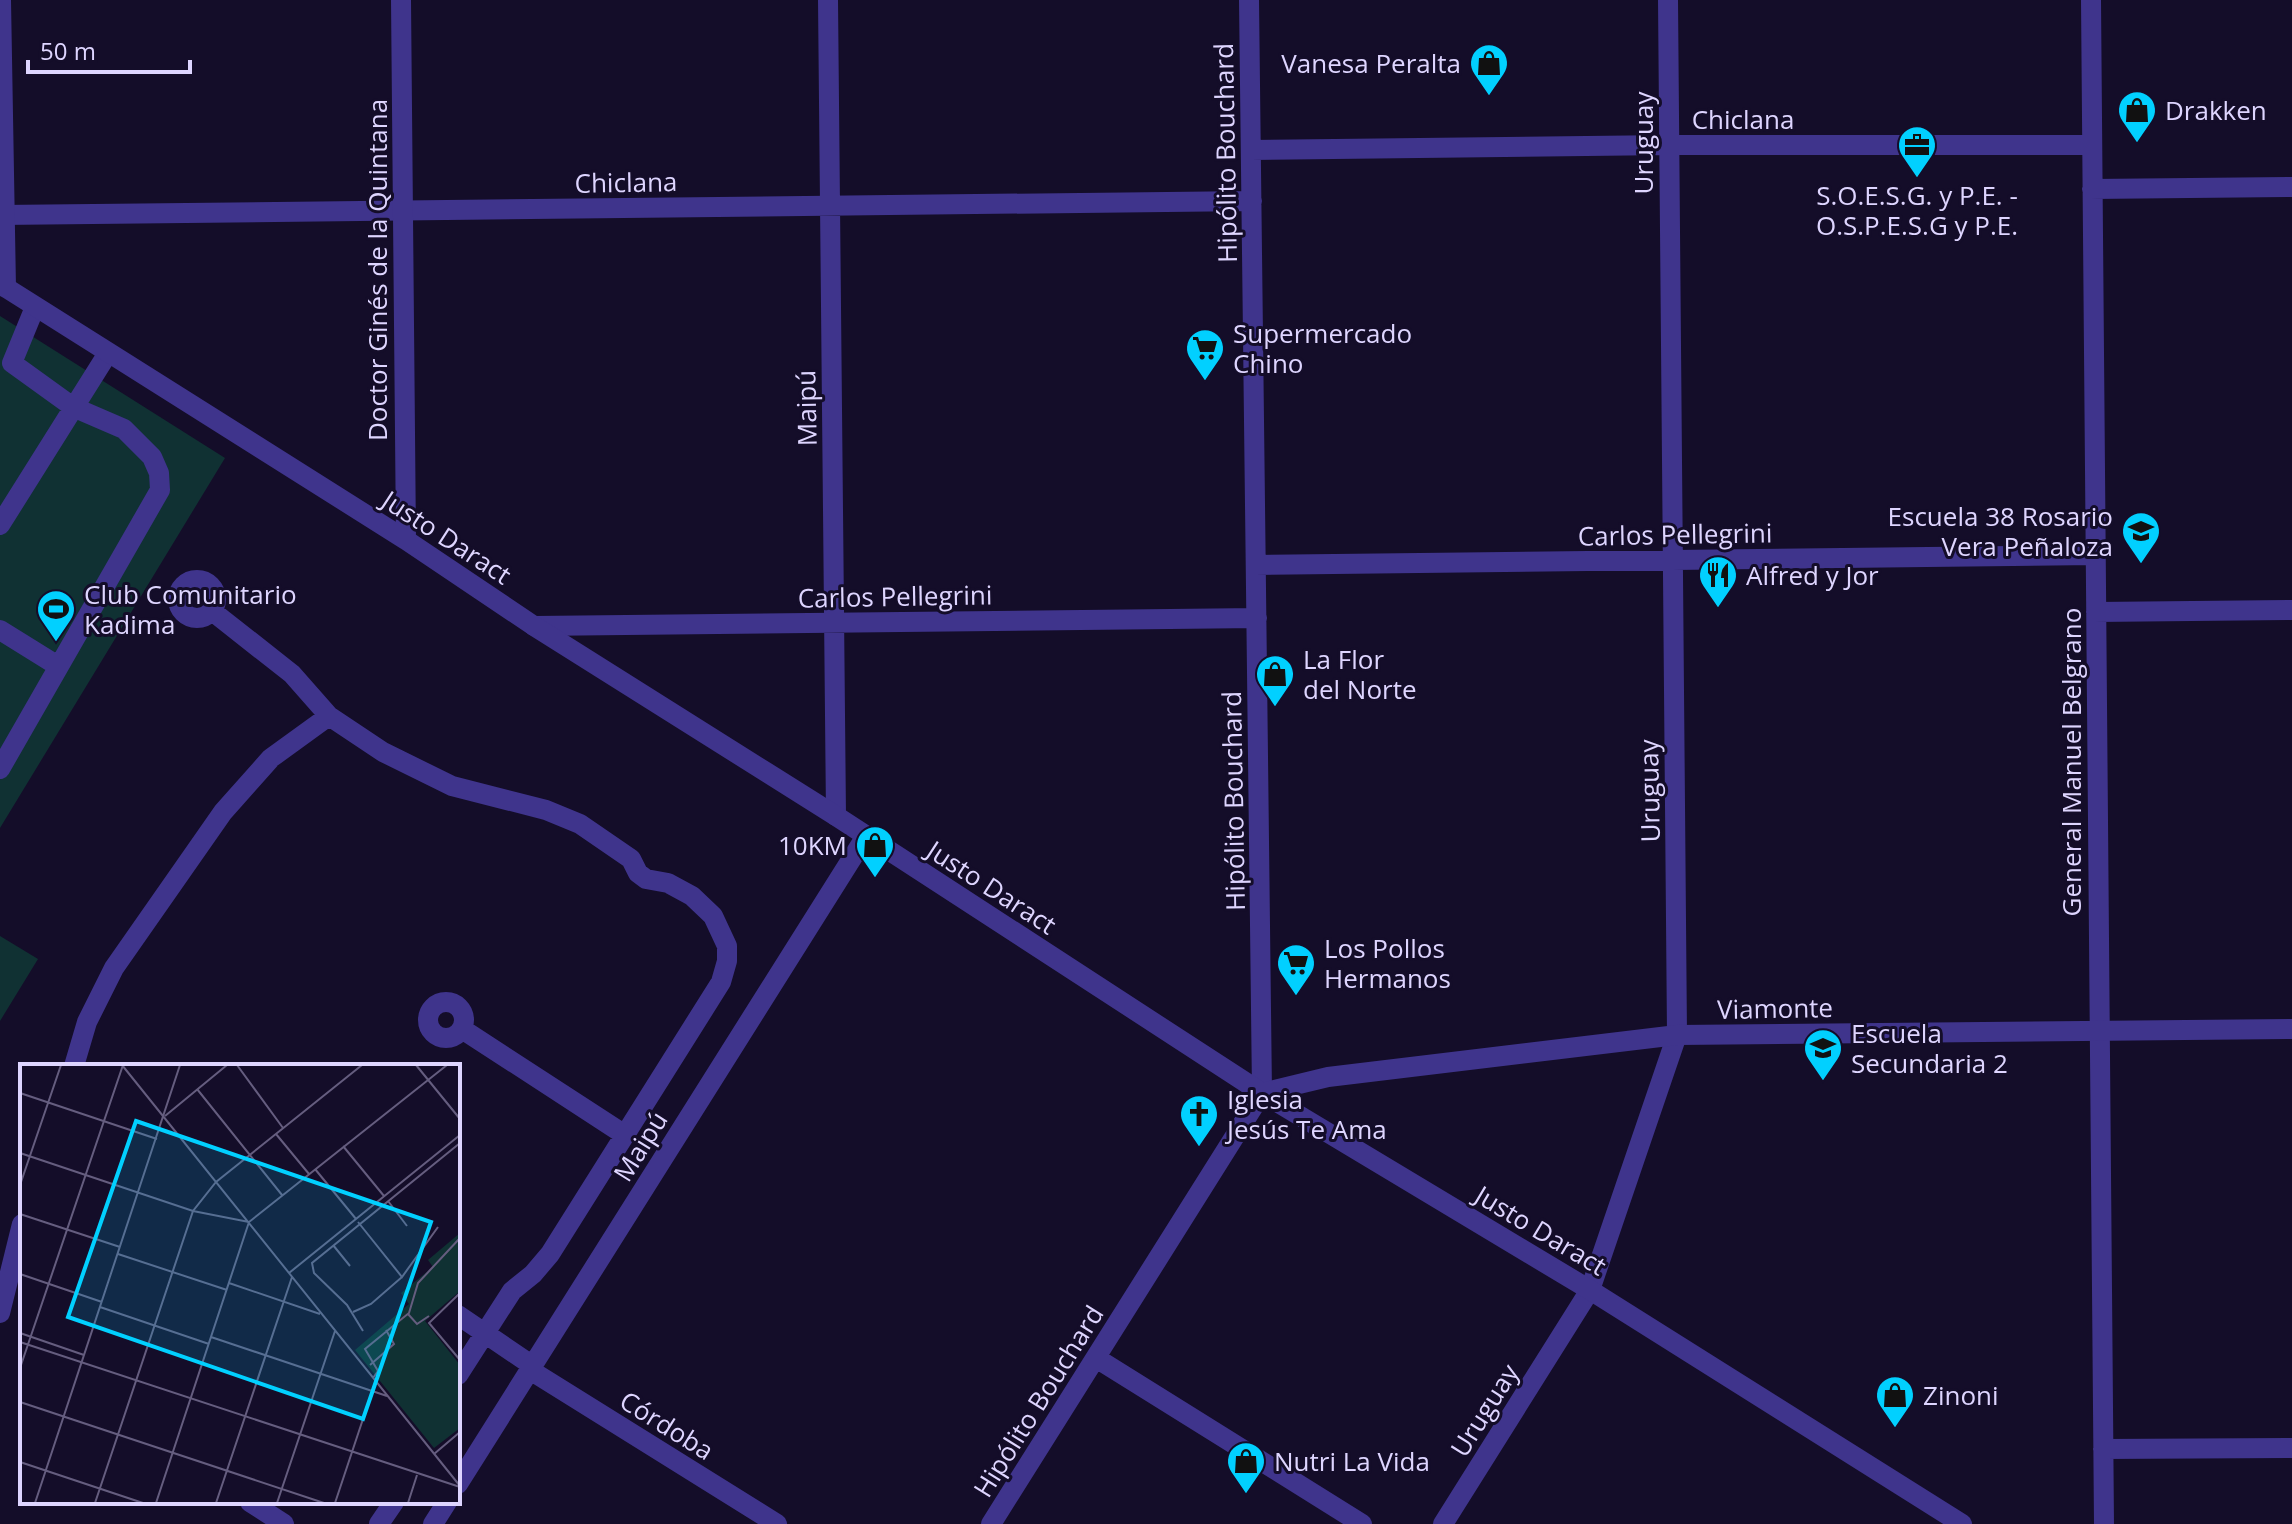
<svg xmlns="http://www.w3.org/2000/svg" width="2292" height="1524" viewBox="0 0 2292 1524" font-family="'Open Sans',sans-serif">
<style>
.pitch{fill:#103133}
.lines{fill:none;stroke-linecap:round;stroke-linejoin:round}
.minor{stroke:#3f348c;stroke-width:20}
.tertiary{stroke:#3f348c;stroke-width:20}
.labels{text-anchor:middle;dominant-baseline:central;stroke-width:6;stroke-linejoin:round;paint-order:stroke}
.poi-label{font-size:26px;fill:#ded5ff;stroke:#140d29;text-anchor:start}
.street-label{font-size:26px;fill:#ded5ff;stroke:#140d29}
.inset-road{fill:none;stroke:#655d7f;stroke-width:2}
.view{fill:#01d0ff;fill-opacity:0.15;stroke:#01d0ff;stroke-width:4}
.inset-edge{fill:none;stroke:#ded5ff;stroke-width:4}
</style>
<rect width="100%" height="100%" fill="#140d29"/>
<path class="pitch" d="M0 316 225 458 0 828Z
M0 936 38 959 0 1021Z"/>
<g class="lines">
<path class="minor" d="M828 0 836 816
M2091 0 2104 1524
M1251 150 1669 145H2092
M2092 189 2292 187
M0 215 1252 201
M0 525 108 353
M1256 565 2095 555
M178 599a19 19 0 1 1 38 0a19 19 0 1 1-38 0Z
M212 611 292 674 329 716 383 752 452 786 546 810 580 824 631 859 638 873 646 879 668 883 692 896 713 916 727 946V961L721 982 550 1254 533 1274 512 1291 458 1375
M2096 612 2292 610
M534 626 1257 618
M0 630 58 666
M0 769 160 490 159 473 152 457 124 429 73 407 12 363 35 307
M428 1020a18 18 0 1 1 36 0a18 18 0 1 1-36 0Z
M462 1029 625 1135
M74 1066 87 1022 114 968 223 812 271 758 329 716
M0 1313 22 1224
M458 1315 533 1366
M1096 1358 1362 1524
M530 1370 777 1524
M2103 1449 2292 1448
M458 1484 866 836
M250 1502 284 1524
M379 1524 394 1502
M433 1524 447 1502
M991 1524 1262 1093 1249 0
M1443 1524 1590 1290 1677 1035 1668 0"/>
<path class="tertiary" d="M1 0 6 288
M401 0 406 540
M0 284 406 540 534 626 836 816 1262 1093 1590 1290 1962 1524
M1262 1093 1328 1077 1677 1035 2292 1029"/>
</g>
<defs>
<g id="shop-pin" transform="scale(2)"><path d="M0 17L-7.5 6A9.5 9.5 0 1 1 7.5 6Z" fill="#01d0ff" stroke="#140d29"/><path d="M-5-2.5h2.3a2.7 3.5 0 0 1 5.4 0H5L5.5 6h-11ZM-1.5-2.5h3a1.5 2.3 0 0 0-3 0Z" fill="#111"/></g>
<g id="office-pin" transform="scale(2)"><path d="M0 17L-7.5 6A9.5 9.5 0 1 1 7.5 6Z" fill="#01d0ff" stroke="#140d29"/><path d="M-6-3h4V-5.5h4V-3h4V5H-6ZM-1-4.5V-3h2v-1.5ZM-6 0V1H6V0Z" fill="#111"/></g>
<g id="supermarket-pin" transform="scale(2)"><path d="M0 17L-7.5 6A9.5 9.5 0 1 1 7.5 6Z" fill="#01d0ff" stroke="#140d29"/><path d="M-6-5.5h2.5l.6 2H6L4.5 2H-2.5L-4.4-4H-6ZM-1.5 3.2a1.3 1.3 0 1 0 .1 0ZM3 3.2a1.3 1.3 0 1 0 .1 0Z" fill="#111"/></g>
<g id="school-pin" transform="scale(2)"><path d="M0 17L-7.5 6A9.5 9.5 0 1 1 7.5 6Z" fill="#01d0ff" stroke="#140d29"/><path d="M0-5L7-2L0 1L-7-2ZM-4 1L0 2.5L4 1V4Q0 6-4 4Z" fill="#111"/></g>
<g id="restaurant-pin" transform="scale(2)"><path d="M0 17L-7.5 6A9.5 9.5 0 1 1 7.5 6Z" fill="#01d0ff" stroke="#140d29"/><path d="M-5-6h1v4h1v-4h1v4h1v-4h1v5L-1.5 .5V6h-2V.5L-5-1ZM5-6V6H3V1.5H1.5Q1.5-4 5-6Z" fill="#111"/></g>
<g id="stadium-pin" transform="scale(2)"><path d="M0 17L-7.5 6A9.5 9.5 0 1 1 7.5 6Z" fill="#01d0ff" stroke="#140d29"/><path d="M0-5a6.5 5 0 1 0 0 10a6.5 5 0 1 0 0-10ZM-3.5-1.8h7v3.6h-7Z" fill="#111"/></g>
<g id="church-pin" transform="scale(2)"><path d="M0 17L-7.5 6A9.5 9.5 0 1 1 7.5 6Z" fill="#01d0ff" stroke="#140d29"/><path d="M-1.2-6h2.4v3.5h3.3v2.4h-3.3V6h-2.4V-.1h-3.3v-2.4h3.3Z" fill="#111"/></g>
</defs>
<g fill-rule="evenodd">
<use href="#shop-pin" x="1489" y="63"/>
<use href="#shop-pin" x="2137" y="110"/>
<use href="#office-pin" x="1917" y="145"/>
<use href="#supermarket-pin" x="1205" y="348"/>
<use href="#school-pin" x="2141" y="531"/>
<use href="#restaurant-pin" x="1718" y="575"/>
<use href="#stadium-pin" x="56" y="609"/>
<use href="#shop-pin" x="1275" y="674"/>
<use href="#shop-pin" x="875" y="845"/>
<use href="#supermarket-pin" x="1296" y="963"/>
<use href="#school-pin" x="1823" y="1048"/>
<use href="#church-pin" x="1199" y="1114"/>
<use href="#shop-pin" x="1895" y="1395"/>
<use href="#shop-pin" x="1246" y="1461"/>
</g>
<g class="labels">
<g class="poi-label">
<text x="1461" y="63" text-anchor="end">Vanesa Peralta</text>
<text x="2165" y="110">Drakken</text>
<text x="1917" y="195" text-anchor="middle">S.O.E.S.G. y P.E. -<tspan x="1917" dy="30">O.S.P.E.S.G y P.E.</tspan></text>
<text x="1233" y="333">Supermercado<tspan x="1233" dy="30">Chino</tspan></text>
<text x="2113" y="516" text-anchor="end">Escuela 38 Rosario<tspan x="2113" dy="30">Vera Peñaloza</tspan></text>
<text x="1746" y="575">Alfred y Jor</text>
<text x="84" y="594">Club Comunitario<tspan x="84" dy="30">Kadima</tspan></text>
<text x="1303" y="659">La Flor<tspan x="1303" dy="30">del Norte</tspan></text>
<text x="847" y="845" text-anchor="end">10KM</text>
<text x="1324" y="948">Los Pollos<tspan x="1324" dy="30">Hermanos</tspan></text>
<text x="1851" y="1033">Escuela<tspan x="1851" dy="30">Secundaria 2</tspan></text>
<text x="1227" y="1099">Iglesia<tspan x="1227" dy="30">Jesús Te Ama</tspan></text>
<text x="1923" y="1395">Zinoni</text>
<text x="1274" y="1461">Nutri La Vida</text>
</g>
<g class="street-label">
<text x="1743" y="119">Chiclana</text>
<text transform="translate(1643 143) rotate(-90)">Uruguay</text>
<text transform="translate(1225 153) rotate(-91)">Hipólito Bouchard</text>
<text transform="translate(626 182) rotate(-1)">Chiclana</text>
<text transform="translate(377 270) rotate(-90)">Doctor Ginés de la Quintana</text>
<text transform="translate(806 408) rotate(-91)">Maipú</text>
<text transform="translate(1675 534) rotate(-1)">Carlos Pellegrini</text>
<text transform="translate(447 537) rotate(33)">Justo Daract</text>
<text transform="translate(895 596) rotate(-1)">Carlos Pellegrini</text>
<text transform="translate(2071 762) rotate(-90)">General Manuel Belgrano</text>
<text transform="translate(1649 791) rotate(-91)">Uruguay</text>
<text transform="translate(1233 801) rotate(-91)">Hipólito Bouchard</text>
<text transform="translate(992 887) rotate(33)">Justo Daract</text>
<text transform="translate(1775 1008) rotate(-1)">Viamonte</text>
<text transform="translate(640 1146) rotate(-58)">Maipú</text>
<text transform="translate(1541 1230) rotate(31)">Justo Daract</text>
<text transform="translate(1038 1401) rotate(-58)">Hipólito Bouchard</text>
<text transform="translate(1484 1410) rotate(-58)">Uruguay</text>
<text transform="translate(667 1425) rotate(32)">Córdoba</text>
</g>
</g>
<g transform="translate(20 1064)">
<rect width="440" height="440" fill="#140d29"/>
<path d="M440 169V227L405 257 440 301V364L414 384 335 286 389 240 381 229 413 203 408 196Z" fill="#103133"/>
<path class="inset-road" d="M102 1 440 422M217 1 263 64M396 1 440 55M177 25 262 131M0 29 137 75M145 52 207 1M256 70 289 110M323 82 364 132M0 89 173 147 229 158M295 105 336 155M0 121 41 1M368 137 387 162M0 150 100 183M338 158 382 213 418 163M313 181 330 202M98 190 207 226M269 209 440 71M0 210 82 238M209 219 300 250M440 229 409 259 440 296M80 243 189 280M333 248 351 240 382 213M388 250 397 260 409 252M343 267 327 241 294 209 292 199 440 79M0 269 64 291M191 273 367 332M0 278 440 423M350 301 374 280 366 266M0 304 103 1M353 314 358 307 345 285 389 249 398 219 440 174M0 338 304 439M414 390 440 368M0 398 123 439M15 439 160 1M75 439 173 147 196 118 342 1M136 439 229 158 427 1M196 439 272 213M257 439 315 267M315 439 353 325M388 439 397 411"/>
<path class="view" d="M116 57 411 158 343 355 48 253Z"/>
<rect width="440" height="440" class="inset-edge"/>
</g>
<path d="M28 60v12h162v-12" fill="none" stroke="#ded5ff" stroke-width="4"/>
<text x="40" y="60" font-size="24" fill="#ded5ff" stroke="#140d29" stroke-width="6" paint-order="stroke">50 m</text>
</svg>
